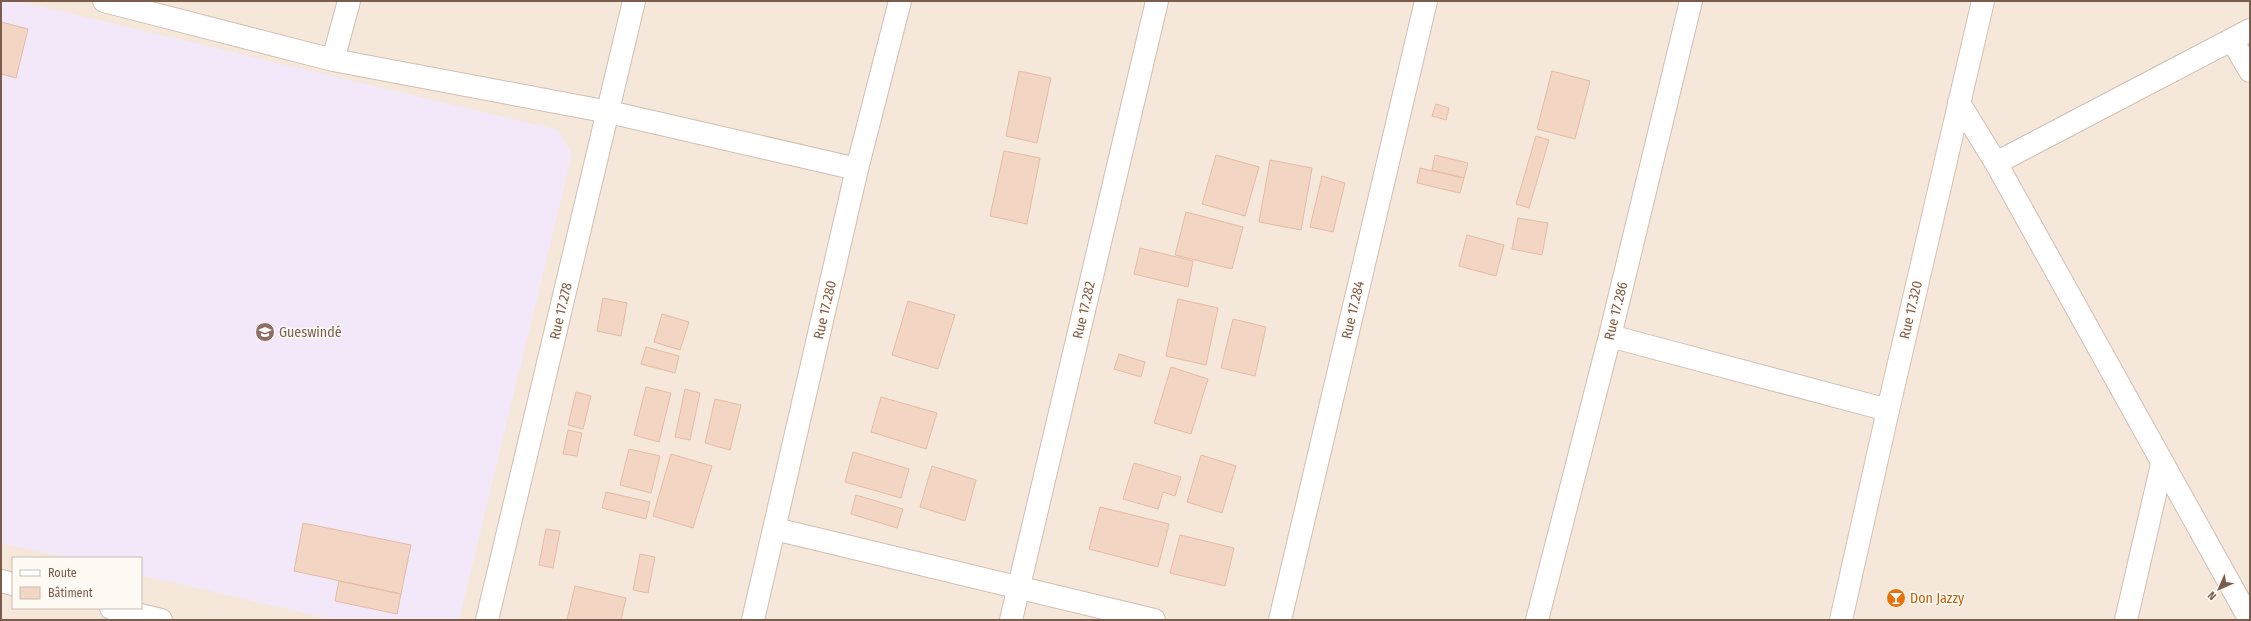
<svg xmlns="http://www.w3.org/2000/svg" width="2251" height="621" viewBox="0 0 2251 621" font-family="'Fira Sans Condensed',sans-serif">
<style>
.residential{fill:#f5e8da;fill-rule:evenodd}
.education{fill:#f3e8fa}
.building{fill:#f3d5c3;stroke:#e6bba3}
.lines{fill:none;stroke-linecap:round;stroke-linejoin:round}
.street-casing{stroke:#d1beb0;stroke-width:24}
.secondary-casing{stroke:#d6c0b0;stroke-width:24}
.street{stroke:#fff;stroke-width:22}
.secondary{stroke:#fff;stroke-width:22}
.labels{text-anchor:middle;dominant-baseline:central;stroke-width:3;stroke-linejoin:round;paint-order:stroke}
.street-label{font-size:14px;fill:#7a5c4d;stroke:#fffaf3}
.education-label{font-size:14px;fill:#785e54;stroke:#fffaf3;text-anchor:start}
.food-label{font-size:14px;fill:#c56008;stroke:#fffaf3;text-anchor:start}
</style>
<rect width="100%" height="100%" fill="#fdf6ec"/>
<path class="residential" d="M1 1H2250V620H1ZM13 558H141V608H13Z"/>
<path class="education" d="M1 1H18L558 130 572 154 459 620H334L141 575V558H68L1 543Z"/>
<path class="building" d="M1 22 28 29 16 78 1 74Z
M1019 71 1051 78 1037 143 1006 136Z
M1552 71 1590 81 1575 139 1537 129Z
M1436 104 1449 108 1446 120 1432 116Z
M1536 136 1549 140 1529 208 1516 204Z
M1004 151 1040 158 1027 224 990 216Z
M1216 155 1259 167 1245 216 1202 204Z
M1435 155 1468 163 1464 178 1432 170Z
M1270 160 1312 168 1301 230 1259 222Z
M1420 168 1464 178 1460 193 1417 183Z
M1322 176 1345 183 1333 232 1310 227Z
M1186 212 1243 227 1232 269 1175 255Z
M1518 218 1548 223 1542 255 1512 249Z
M1467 235 1504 245 1496 276 1459 266Z
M1140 248 1193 261 1188 287 1134 274Z
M603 298 627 303 621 336 597 331Z
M1178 299 1218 308 1206 365 1166 356Z
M908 301 955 315 938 369 892 355Z
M662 314 689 322 680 350 654 342Z
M1233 319 1266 327 1255 376 1221 368Z
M646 347 679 356 675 373 641 364Z
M1119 354 1145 362 1141 377 1114 369Z
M1171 367 1208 379 1191 434 1154 423Z
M646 387 671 393 659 442 634 435Z
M685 389 700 393 690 440 675 437Z
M576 392 591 396 583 429 568 425Z
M881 397 937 413 926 449 871 432Z
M715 399 741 405 730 450 705 443Z
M568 430 582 433 577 456 563 454Z
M629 449 660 456 651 493 620 485Z
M853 452 909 469 901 498 845 482Z
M671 454 712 466 693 528 653 516Z
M1201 455 1236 466 1222 513 1187 502Z
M1134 463 1181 477 1175 496 1163 492 1158 509 1123 499Z
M932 466 976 480 965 521 920 507Z
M606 492 650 502 646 519 602 508Z
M856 495 903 509 897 528 851 514Z
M1100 507 1169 524 1158 567 1089 549Z
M303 523 411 545 401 594 294 571Z
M546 529 560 531 553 568 539 565Z
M1180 535 1234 548 1225 586 1170 573Z
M640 554 655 557 648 593 633 590Z
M339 581 401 594 397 614 335 601Z
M575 586 626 598 621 620H567Z"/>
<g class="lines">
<g class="street-casing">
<path id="street" d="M104 1 333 60 609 112 857 169
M2232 40 2250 71
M333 60 349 1
M1959 103 1996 163 2250 620
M1996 163 2250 30
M1610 336 1888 410
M775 529 1154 620
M1 581 13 584
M111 608 161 620
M487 620 634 1
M753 620 857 169 900 1
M1011 620 1157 1
M1280 620 1426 1
M1537 620 1610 336 1691 1
M2126 620 2162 464"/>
</g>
<g class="secondary-casing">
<path id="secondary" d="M1841 620 1888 410 1983 1"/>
</g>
<use href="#street" class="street"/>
<use href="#secondary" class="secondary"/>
</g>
<defs>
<g id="school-disc" transform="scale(1)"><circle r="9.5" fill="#8d6e63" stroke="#fffaf3"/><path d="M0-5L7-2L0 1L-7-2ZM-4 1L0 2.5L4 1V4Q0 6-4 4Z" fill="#fff"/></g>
<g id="bar-disc" transform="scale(1)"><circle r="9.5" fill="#e8710a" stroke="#fffaf3"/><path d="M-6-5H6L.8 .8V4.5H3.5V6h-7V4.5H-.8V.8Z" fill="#fff"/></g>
</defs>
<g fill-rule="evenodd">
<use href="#school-disc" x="265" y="332"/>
<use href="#bar-disc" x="1896" y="598"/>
</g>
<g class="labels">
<g class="street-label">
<text transform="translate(825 310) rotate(-77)">Rue 17.280</text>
<text transform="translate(1084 310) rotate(-77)">Rue 17.282</text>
<text transform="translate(1353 310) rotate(-77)">Rue 17.284</text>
<text transform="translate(1911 310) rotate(-77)">Rue 17.320</text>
<text transform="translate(561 311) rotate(-77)">Rue 17.278</text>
<text transform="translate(1616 311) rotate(-76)">Rue 17.286</text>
</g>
<g class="education-label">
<text x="279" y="332">Gueswindé</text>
</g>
<g class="food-label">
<text x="1910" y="598">Don Jazzy</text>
</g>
</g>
<rect width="2251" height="621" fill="none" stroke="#7a5c4d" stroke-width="4"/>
<rect x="12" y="557" width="130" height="52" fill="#fffaf3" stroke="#cabbb1"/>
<rect x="20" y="570" width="20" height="6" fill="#ffffff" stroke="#cabbb1"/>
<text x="48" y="577" font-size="12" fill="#7a5c4d">Route</text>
<rect x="20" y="587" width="20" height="12" fill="#f3d5c3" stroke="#cabbb1"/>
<text x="48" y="597" font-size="12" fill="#7a5c4d">Bâtiment</text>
<g transform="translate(2219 589) rotate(225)" stroke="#fffaf3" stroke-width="3" paint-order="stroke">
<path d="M0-3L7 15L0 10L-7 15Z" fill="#7a5c4d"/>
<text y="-6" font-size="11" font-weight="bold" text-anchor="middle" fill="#7a5c4d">N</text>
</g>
</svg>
